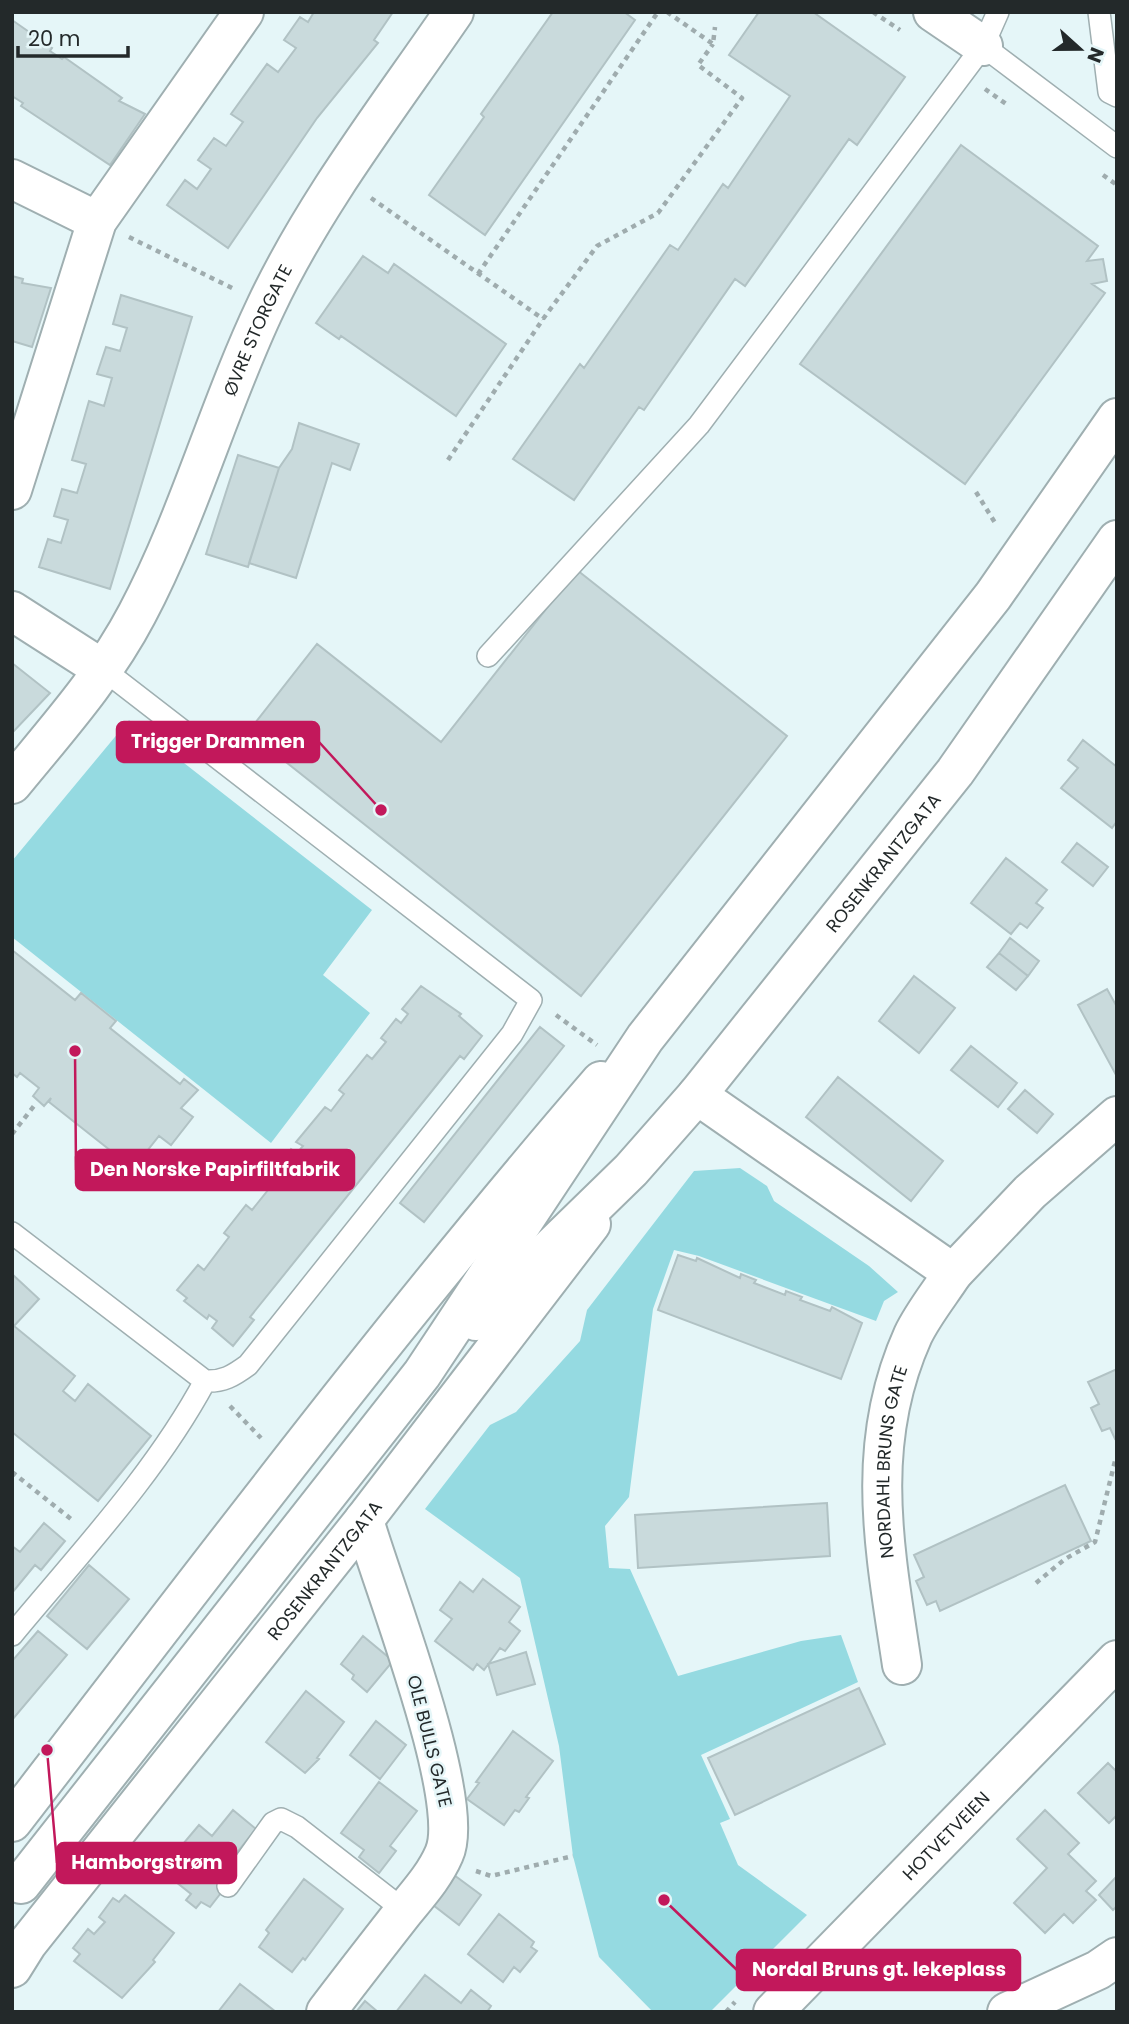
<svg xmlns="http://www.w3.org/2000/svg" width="1129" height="2024" viewBox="0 0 1129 2024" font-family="Poppins,sans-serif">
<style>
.green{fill:#95dae1}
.building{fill:#c9dadc;stroke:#b1c2c4;stroke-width:2}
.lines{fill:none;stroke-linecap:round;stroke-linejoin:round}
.lane-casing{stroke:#9fafb1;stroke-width:24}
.street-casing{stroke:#9fafb1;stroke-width:42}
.secondary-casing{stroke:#9fafb1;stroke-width:42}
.primary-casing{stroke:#9fafb1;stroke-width:42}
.path{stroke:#9facae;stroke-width:4.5;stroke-dasharray:5 5;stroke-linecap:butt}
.lane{stroke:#fff;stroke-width:21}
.street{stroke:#fff;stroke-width:38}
.secondary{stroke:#fff;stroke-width:38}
.primary{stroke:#fff;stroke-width:38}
.labels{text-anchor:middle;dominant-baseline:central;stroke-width:5;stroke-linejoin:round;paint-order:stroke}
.street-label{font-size:18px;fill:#23292a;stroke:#e5f6f8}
.leader{fill:none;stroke:#c2185b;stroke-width:2.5}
.callout-dot{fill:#c2185b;stroke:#e5f6f8;stroke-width:2.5}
.callout{fill:#c2185b;stroke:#c2185b;stroke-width:2.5}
.callout-label{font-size:19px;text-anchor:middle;font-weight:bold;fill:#fff}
</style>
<rect width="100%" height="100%" fill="#e5f6f8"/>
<path class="green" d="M129 720 372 910 323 975 370 1013 271 1143 12 937V861Z
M740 1168 767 1186 774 1201 869 1266 898 1292 884 1301 876 1321 699 1256 674 1250 653 1309 629 1497 605 1526 609 1568 630 1569 678 1676 801 1641 841 1635 858 1682 701 1755 730 1819 720 1823 738 1865 807 1915 710 2012H653L599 1957 573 1856 559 1746 520 1578 425 1509 490 1425 516 1412 580 1341 587 1310 694 1171Z"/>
<path class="building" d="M314 12H393L374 40 378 43 317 118 228 248 167 205 185 180 197 189 211 169 198 160 214 138 226 146 243 122 231 114 267 64 278 72 296 48 284 40 300 17 308 22Z
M553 12H624L635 20 485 235 429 195 484 117 481 114Z
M759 12H813L905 77 857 145 849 139 745 286 735 279 644 410 639 407 574 500 513 459 580 364 584 368 670 245 678 250 723 184 728 188 790 96 729 55Z
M12 20 52 48 50 51 62 59 64 57 122 98 119 101 145 114 110 165 21 106 23 103 12 96Z
M961 145 1098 246 1087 261 1103 259 1107 281 1092 284 1105 293 965 484 800 364Z
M363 256 388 273 394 264 506 344 456 416 341 336 339 339 316 323Z
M12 276 23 279 22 283 51 288 32 347 12 341Z
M121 295 192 317 110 589 39 567 48 539 61 543 68 520 54 516 62 489 77 493 86 464 72 460 89 401 104 406 112 378 97 374 106 347 120 351 127 328 113 324Z
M299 423 359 444 350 470 332 463 296 578 249 563 279 468 292 449Z
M238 455 279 468 248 567 206 554Z
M577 570 787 736 581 996 248 732 317 644 441 742Z
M12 663 50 693 12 733Z
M1083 740 1117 767V821L1112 828 1061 788 1078 768 1068 760Z
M1077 843 1108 867 1093 886 1062 862Z
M1006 858 1047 890 1036 903 1043 908 1027 928 1020 923 1011 934 971 903Z
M1010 938 1039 961 1028 976 999 953Z
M12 950 75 1000 81 993 116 1021 110 1028 180 1084 184 1079 198 1090 181 1108 193 1117 171 1145 159 1136 135 1166 122 1155 120 1158 49 1102 51 1098 44 1106 33 1096 39 1088 20 1073 17 1077 12 1073Z
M999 953 1028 976 1016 990 987 967Z
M914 976 955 1008 919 1053 879 1021Z
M421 986 461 1014 459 1016 482 1036 464 1059 460 1056 250 1317 254 1320 233 1346 212 1328 217 1321 209 1315 207 1319 184 1301 187 1298 177 1290 198 1265 204 1270 229 1237 224 1233 246 1205 252 1210 285 1169 279 1164 291 1149 297 1153 303 1146 296 1142 325 1107 331 1111 344 1094 339 1090 367 1055 372 1059 386 1042 381 1038 396 1019 401 1023 408 1014 402 1009Z
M1107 989 1117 1007 1116 1075 1078 1005Z
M540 1027 564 1046 424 1222 400 1203Z
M971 1046 1017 1083 998 1107 951 1070Z
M838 1077 943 1161 911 1201 806 1117Z
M1025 1090 1053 1114 1037 1133 1008 1109Z
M678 1255 696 1261 697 1258 740 1278 741 1274 756 1280 754 1283 785 1295 786 1291 802 1297 800 1300 830 1311 832 1307 862 1323 841 1379 658 1310Z
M12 1274 39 1299 14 1326 75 1376 63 1391 75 1401 88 1384 151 1436 98 1501 12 1432Z
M1117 1369V1438L1115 1439 1110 1428 1102 1431 1091 1408 1099 1404 1088 1382Z
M1065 1485 1091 1541 940 1611 936 1601 927 1605 916 1581 924 1577 914 1555Z
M827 1503 830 1556 638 1568 635 1515Z
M44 1523 65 1541 41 1570 35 1565 12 1593V1546L20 1552Z
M89 1565 129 1599 87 1649 47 1616Z
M483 1579 520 1607 509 1622 520 1631 505 1651 500 1648 484 1670 477 1664 473 1670 435 1641 452 1619 440 1610 460 1582 473 1592Z
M38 1631 67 1655 12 1720V1661Z
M363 1636 393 1661 367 1692 352 1679 354 1675 341 1664Z
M526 1652 535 1684 497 1695 488 1664Z
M859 1688 885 1744 735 1815 708 1758Z
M306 1691 344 1722 317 1758 319 1759 305 1773 266 1742Z
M376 1721 406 1745 380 1779 350 1755Z
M513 1731 553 1761 526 1797 529 1798 519 1812 515 1810 504 1825 467 1799 479 1783 476 1782Z
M1108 1763 1117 1772V1815L1109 1823 1078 1793Z
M379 1782 417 1811 390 1846 396 1851 379 1873 359 1857 364 1850 341 1833Z
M233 1810 256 1829 235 1855 240 1859 224 1889 210 1907 201 1902 196 1908 186 1900 191 1894 161 1870 199 1825 212 1836Z
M1045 1810 1079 1843 1068 1854 1096 1881 1086 1891 1096 1900 1073 1923 1064 1914 1045 1933 1014 1903 1047 1868 1017 1839Z
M454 1875 481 1895 459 1925 433 1905Z
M1117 1876V1906L1113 1910 1099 1895Z
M304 1879 343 1909 305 1960 303 1958 292 1972 259 1947 269 1933 266 1930Z
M125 1895 174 1933 153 1960 155 1962 122 1998 74 1961 80 1954 73 1948 88 1929 94 1934 105 1922 99 1917 113 1898 119 1902Z
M499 1914 534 1942 531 1947 537 1951 520 1972 514 1967 503 1982 468 1954Z
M425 1975 461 2003 471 1990 491 2006 487 2012H396Z
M240 1984 276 2012H218Z
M365 2001 378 2012H356Z"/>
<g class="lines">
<g class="lane-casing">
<path id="lane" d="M1099 12 1109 92 1117 96
M983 46 1117 147
M488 656 699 425 983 46 998 12
M12 1233 205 1381C223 1382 233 1376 248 1365L512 1034 531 1000 104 670
M12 1635C79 1554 155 1474 205 1381
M228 1886 273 1823 281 1819 297 1827 405 1911"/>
</g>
<g class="street-casing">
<g id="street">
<path d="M933 12 983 46"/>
<path d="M12 179 97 221"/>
<path d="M12 490 97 221 244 12"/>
<path d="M12 611 104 670"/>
<path d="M697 1095 953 1273 1030 1192 1117 1116"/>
<path id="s1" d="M902 1665C885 1551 863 1446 913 1335 923 1314 940 1293 953 1273"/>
<path d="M326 2012C351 1979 376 1947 401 1915 417 1895 434 1877 444 1854 468 1801 382 1584 364 1520"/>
<path id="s2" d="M773 2012 1117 1660"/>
<path d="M1007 2012 1098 1970 1117 1957"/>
</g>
</g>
<g class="secondary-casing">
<g id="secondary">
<path id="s3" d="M12 784C57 729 104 677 137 614 189 516 218 407 266 306 315 202 389 107 454 12"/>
<path d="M12 1822C205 1572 395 1319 601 1081"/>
<path id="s4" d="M12 1968 27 1944 364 1520 591 1224"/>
</g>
</g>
<g class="primary-casing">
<g id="primary">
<path id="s5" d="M476 1321 631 1170 697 1095 955 772 1117 540"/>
<path d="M21 1884 422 1374 645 1038 993 596 1117 418"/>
</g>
</g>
<path class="path" d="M667 12 713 44 715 27
M873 12 900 30
M985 89 1009 106
M1103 175 1117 185
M371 198 543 319
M129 237 234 289
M478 274 658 12
M448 460 543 319 597 246 658 213 742 98 698 65 713 44
M976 492 997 526
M556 1015 597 1045
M12 1134 34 1106
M230 1406 261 1438
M12 1472 71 1519
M1036 1583 1065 1559 1095 1542 1115 1461
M476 1871 491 1876 573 1856
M726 2012 735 2002"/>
<use href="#lane" class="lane"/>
<use href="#street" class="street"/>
<use href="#secondary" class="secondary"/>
<use href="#primary" class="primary"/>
</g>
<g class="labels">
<g class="street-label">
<text stroke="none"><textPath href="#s3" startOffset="520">ØVRE STORGATE</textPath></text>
<text stroke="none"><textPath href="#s5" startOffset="614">ROSENKRANTZGATA</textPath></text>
<text stroke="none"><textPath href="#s1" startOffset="205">NORDAHL BRUNS GATE</textPath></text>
<text stroke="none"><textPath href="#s4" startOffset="506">ROSENKRANTZGATA</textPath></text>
<text transform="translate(430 1741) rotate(76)">OLE BULLS GATE</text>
<text stroke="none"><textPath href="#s2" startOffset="247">HOTVETVEIEN</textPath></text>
</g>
</g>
<path class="leader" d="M381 810L319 742M75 1051L76 1170M47 1750L57 1863M664 1900L737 1970"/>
<g class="callout-dot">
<circle cx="381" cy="810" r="7"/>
<circle cx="75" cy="1051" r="7"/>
<circle cx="47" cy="1750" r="7"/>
<circle cx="664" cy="1900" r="7"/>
</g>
<g class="callout">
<rect x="117" y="722" width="202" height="40" rx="7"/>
<rect x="76" y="1150" width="278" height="40" rx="7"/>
<rect x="57" y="1843" width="179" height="40" rx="7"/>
<rect x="737" y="1950" width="283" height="40" rx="7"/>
</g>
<g class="callout-label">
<text x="218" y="748">Trigger Drammen</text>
<text x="215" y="1176">Den Norske Papirfiltfabrik</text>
<text x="147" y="1869">Hamborgstrøm</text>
<text x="879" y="1976">Nordal Bruns gt. lekeplass</text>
</g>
<rect width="1129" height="2024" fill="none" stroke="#23292a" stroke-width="28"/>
<g transform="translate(1080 49) rotate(111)" stroke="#e5f6f8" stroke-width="5" paint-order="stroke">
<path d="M0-5L12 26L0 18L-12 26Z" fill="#23292a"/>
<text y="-10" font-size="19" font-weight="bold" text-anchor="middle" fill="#23292a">N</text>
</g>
<path d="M18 46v10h110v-10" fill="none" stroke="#23292a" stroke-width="3.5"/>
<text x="28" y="46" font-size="21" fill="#23292a" stroke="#e5f6f8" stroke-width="5" paint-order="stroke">20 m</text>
</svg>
